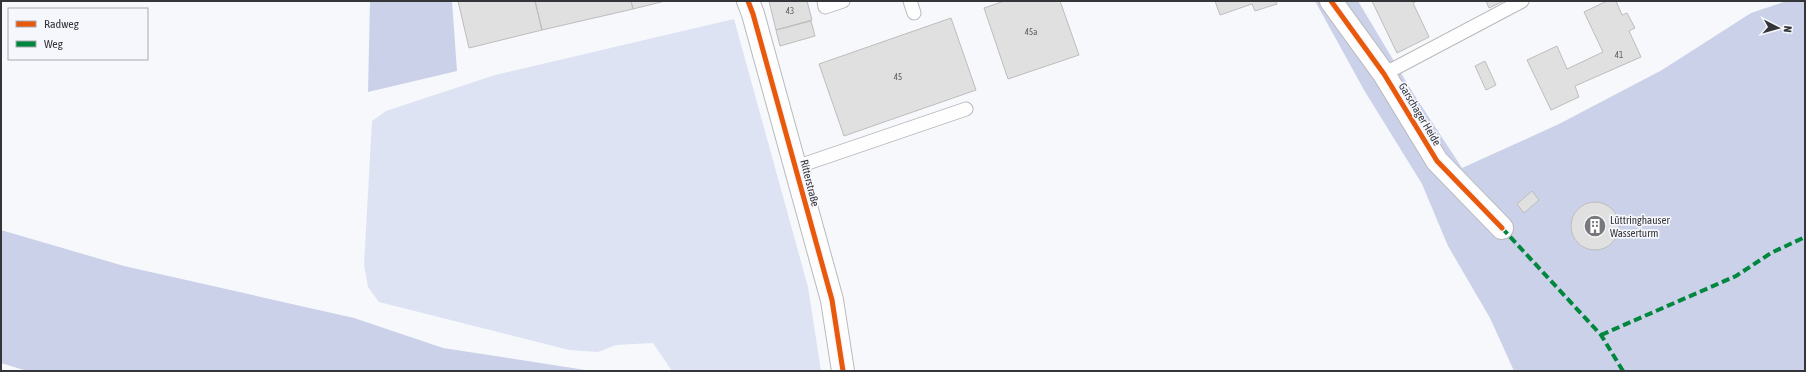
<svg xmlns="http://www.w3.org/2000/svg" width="1806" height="372" viewBox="0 0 1806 372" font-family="'Asap Condensed',sans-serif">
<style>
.green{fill:#dee3f4}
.forest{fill:#cad1e9}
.building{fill:#e1e0e1;stroke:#bebcbc}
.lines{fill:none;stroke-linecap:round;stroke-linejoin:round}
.service-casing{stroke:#b8b9bc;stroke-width:15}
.minor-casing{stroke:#b8b9bc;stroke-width:24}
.service{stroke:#fefefe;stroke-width:13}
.minor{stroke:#fefefe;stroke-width:22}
.quiet{stroke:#00873e;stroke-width:4;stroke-dasharray:8 4;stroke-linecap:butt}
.cycleway-casing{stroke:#f5f7fd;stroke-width:8}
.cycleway{stroke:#e8590c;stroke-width:5}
.labels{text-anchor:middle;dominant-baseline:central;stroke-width:3.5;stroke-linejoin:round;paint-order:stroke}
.number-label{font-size:9px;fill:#606164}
.street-label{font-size:11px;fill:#343539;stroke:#f5f7fd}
.poi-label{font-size:11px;fill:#343539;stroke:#f5f7fd;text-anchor:start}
</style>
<rect width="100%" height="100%" fill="#f7f8fb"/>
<path class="green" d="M734 19 808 287 821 371H672L653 343 616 345 598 352 569 350 379 302 368 287 364 265 372 121 386 111 495 75Z"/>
<path class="forest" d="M370 1H452L457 71 368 92Z
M1315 1H1358L1413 93 1462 168 1559 124 1662 70 1751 13 1787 1H1805V371H1514L1490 318 1448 246 1422 184 1364 90Z
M1 230 124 266 354 318 443 348 592 371H27L1 363Z"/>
<path class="building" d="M458 1H535L542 30 469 48Z
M535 1H631L633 9 542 30Z
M631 1H665L633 9Z
M769 1H807L812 20 776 30Z
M1004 1H1060L1079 55 1008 79 984 8Z
M1215 1H1276L1277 4 1255 11 1252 4 1220 15Z
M1372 1H1417L1413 3 1429 37 1397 53Z
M1486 1H1504L1489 8Z
M1607 1H1616L1622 15 1627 13 1635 28 1629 31 1641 57 1575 86 1579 97 1551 110 1527 60 1557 46 1567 69 1603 52 1584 12Z
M951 18 976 90 844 136 819 64Z
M811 21 815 36 780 46 776 30Z
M1485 61 1496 85 1486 90 1475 66Z
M1532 191 1539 200 1524 213 1517 204Z
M1571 226a24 24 0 1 1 48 0a24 24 0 1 1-48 0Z"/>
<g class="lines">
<g class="service-casing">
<path id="service" d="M824 1 825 7 843 1
M910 1 914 13
M1384 74 1522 1
M796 167 966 109"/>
</g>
<g class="minor-casing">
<path id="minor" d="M748 1 753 14 832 300 843 371
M1331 1 1384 74 1437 161 1502 228"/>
</g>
<use href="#service" class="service"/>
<use href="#minor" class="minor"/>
<path class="quiet" d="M1502 228 1601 335 1623 371
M1601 335 1736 276 1771 253 1805 237"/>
<g class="cycleway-casing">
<path id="cycleway" d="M748 1 753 14 832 300 843 371
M1331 1 1384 74 1437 161 1502 228"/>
</g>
<use href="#cycleway" class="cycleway"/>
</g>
<defs>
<g id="building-disc" transform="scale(1.15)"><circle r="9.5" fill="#78797d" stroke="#f5f7fd"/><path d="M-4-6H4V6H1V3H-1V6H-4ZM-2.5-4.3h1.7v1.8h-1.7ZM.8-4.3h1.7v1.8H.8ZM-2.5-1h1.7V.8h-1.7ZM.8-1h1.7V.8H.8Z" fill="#fff"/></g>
</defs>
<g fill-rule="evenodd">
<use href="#building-disc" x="1595" y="226"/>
</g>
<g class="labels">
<g class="number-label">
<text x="790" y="11">43</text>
<text x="1031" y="32">45a</text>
<text x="1619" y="55">41</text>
<text x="898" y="77">45</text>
</g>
<g class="street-label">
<text transform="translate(1420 114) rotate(59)">Garschager Heide</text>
<text transform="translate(810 183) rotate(76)">Ritterstraße</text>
</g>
<g class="poi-label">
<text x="1610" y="220">Lüttringhauser<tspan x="1610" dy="13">Wasserturm</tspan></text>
</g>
</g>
<rect width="1806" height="372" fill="none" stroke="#343539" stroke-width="4"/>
<rect x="8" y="8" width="140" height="52" fill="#f5f7fd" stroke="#a8a9af"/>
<rect x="16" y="21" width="20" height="6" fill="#e8590c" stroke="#a8a9af"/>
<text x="44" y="28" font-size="12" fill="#343539">Radweg</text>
<rect x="16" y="41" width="20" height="6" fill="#00873e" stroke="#a8a9af"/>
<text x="44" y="48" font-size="12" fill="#343539">Weg</text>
<g transform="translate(1778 28) rotate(96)" stroke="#f5f7fd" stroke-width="3" paint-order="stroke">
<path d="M0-3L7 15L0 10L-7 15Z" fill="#343539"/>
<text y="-6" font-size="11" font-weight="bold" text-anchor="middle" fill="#343539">N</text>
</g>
</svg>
